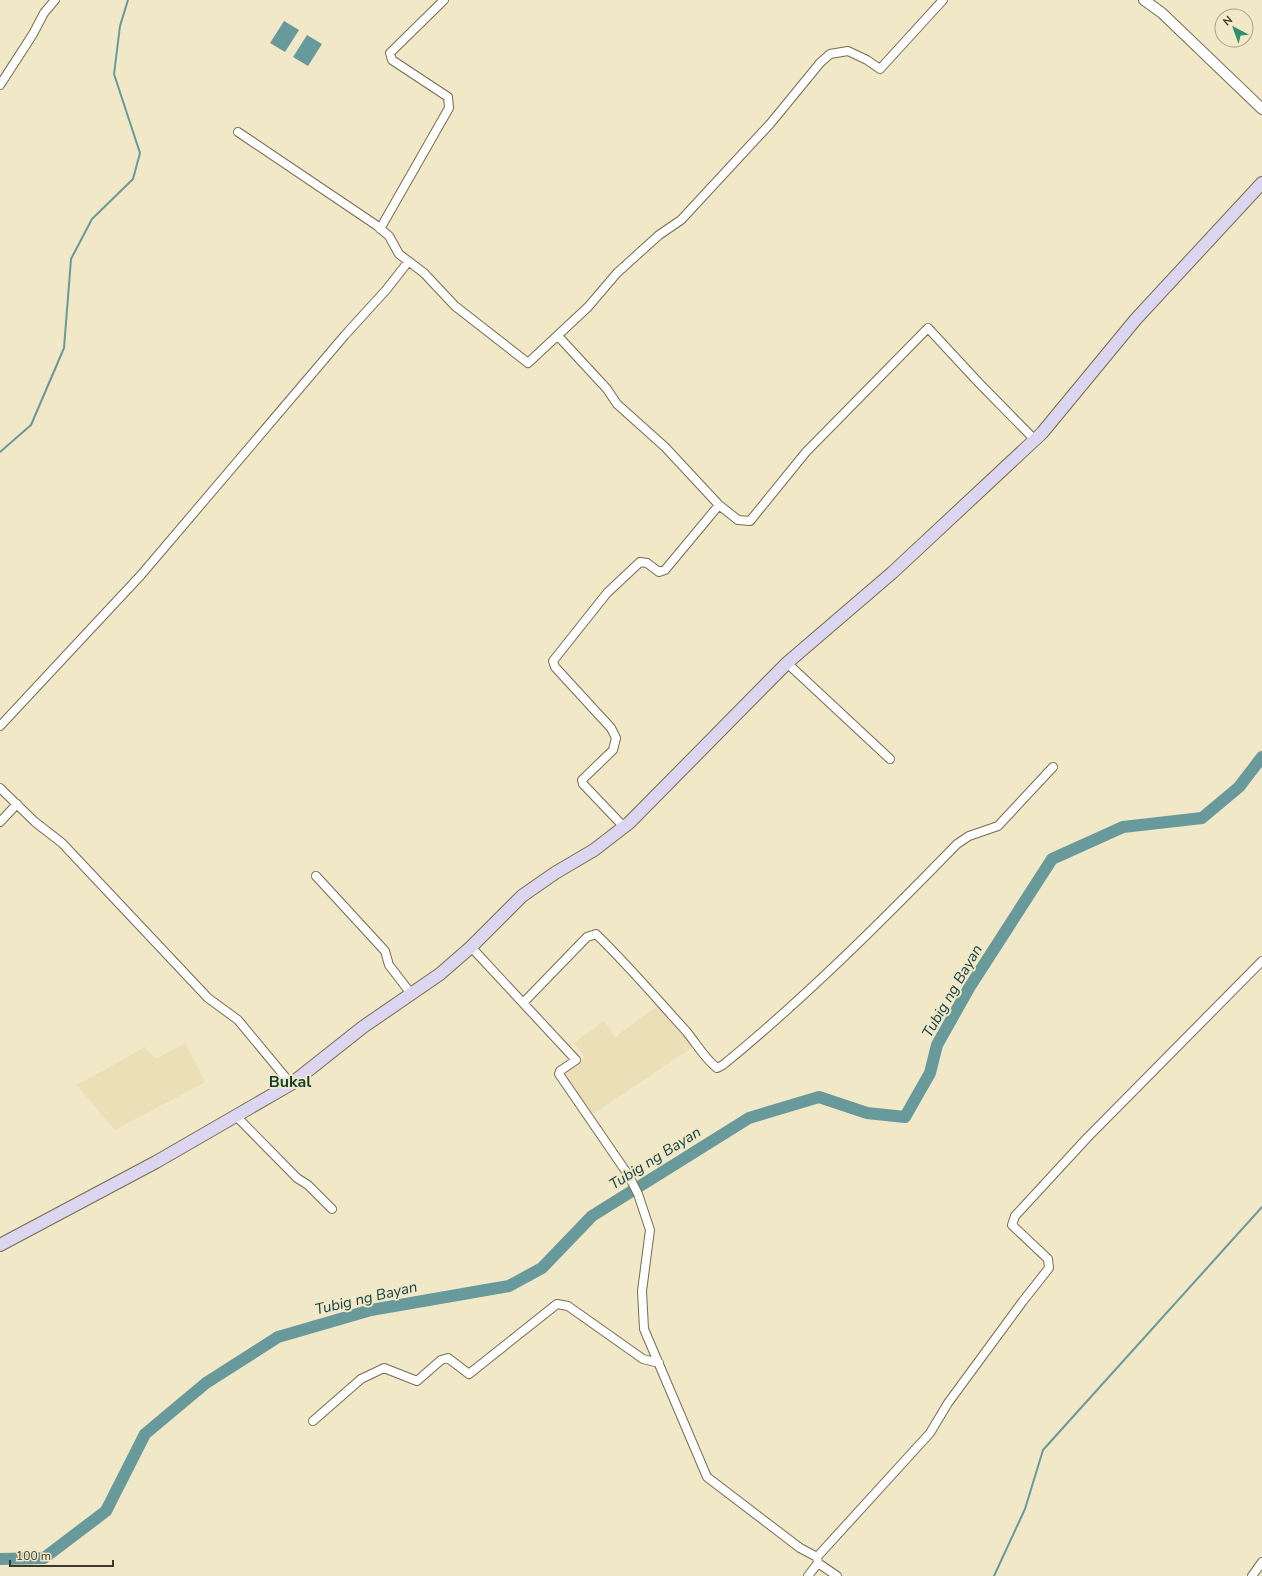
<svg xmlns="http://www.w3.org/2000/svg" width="1262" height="1576" viewBox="0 0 1262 1576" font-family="'Nunito Sans',sans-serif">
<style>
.built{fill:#eadfb7}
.water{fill:#689a9b}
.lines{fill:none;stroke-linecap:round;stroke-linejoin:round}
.stream{stroke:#689a9b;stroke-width:2}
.river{stroke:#689a9b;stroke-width:12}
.minor-casing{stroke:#756d50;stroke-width:10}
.tertiary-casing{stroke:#756d50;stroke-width:12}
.secondary-casing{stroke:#756d50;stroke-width:14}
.minor{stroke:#fff;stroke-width:8}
.tertiary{stroke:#fff;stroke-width:10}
.secondary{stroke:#dcd6f1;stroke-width:12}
.labels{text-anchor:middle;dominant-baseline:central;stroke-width:4;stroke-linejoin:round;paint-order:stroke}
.water-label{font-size:15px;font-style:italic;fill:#134244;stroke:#f1e8c8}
.quarter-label{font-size:16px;font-weight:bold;fill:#103f2d;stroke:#f1e8c8}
</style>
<rect width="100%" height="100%" fill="#f1e8c8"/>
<path class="built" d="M660 1004 694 1046 593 1114 563 1073 585 1058 574 1043 604 1021 615 1037Z
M185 1043 205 1082 115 1130 77 1085 145 1047 156 1059Z"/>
<path class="water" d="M284 21 299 30 285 52 270 43Z
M307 35 322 44 308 66 293 57Z"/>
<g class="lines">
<path class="stream" d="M0 452 31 425 64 348 71 259 92 219 133 179 140 153 114 74 120 26 128 0
M994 1576 1025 1509 1043 1450 1262 1207"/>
<path class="river" d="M0 1559 44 1558 106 1511 145 1434 206 1383 278 1337 371 1310 509 1286 542 1268 592 1216 749 1118 819 1097 867 1113 905 1117 930 1073 937 1045 969 988 1052 859 1123 827 1202 818 1239 787 1262 757"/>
<g class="minor-casing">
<path id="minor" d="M0 85 33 34 44 13 55 0
M238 132 376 225 389 236 399 254 424 273 455 306 528 363 588 307 617 273 659 235 681 220 770 124 820 63 830 54 848 51 867 60 880 69 943 0
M380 229 449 108 448 97 392 60 390 53 444 0
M558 336 607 389 617 404 665 447 719 505 738 520 750 521 806 452 928 328 979 383 1035 440
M787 663 890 759
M0 726 141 575 345 335 386 290 408 262
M0 788 35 822 62 843 208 998 238 1020 291 1084
M0 822 17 804
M624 827 583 784 582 780 613 750 616 738 611 728 555 667 553 661 607 593 640 562 647 563 659 572 665 570 719 505
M316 876 385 951 389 965 412 995
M471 947 576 1060 560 1071 559 1074 629 1176 638 1194 650 1230 642 1291 644 1329 707 1477 800 1548 817 1557 818 1563 808 1576
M523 1003 587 937 596 934C628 965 656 998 686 1031 696 1043 705 1059 717 1068L723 1065C806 997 882 921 957 844L969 836 998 826 1053 767
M236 1116 297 1178 308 1185 332 1209
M313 1421 361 1379 384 1368 417 1381 441 1360 448 1358 469 1374 557 1304 568 1306 643 1359 659 1363
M817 1557 930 1433 948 1403 1023 1301 1049 1268 1048 1259 1012 1225 1015 1216 1087 1138 1262 961
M818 1563 837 1576
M1252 1576 1262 1562"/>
</g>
<g class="tertiary-casing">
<path id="tertiary" d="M1144 0 1162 13 1262 109"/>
</g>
<g class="secondary-casing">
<path id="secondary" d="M0 1245 156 1162 291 1084 363 1027 440 974 471 947 522 896 555 873 594 850 629 823 787 663 893 572 1042 433 1136 319 1262 183"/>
</g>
<use href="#minor" class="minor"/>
<use href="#tertiary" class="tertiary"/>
<use href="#secondary" class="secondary"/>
</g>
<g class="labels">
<g class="water-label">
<text transform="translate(952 991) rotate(-60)">Tubig ng Bayan</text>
<text transform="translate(655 1158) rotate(-32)">Tubig ng Bayan</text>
<text transform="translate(366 1298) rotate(-13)">Tubig ng Bayan</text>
</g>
<g class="quarter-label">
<text x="290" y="1082">Bukal</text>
</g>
</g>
<g transform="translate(1234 28) rotate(319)"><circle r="19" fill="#f1e8c8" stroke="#a9a289"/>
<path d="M0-3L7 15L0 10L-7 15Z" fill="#2e906a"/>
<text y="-6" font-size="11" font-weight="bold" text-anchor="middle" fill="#3c382b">N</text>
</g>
<path d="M10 1560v6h103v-6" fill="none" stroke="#3c382b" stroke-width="2"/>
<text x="16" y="1560" font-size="12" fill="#3c382b" stroke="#f1e8c8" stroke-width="3" paint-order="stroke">100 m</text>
</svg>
